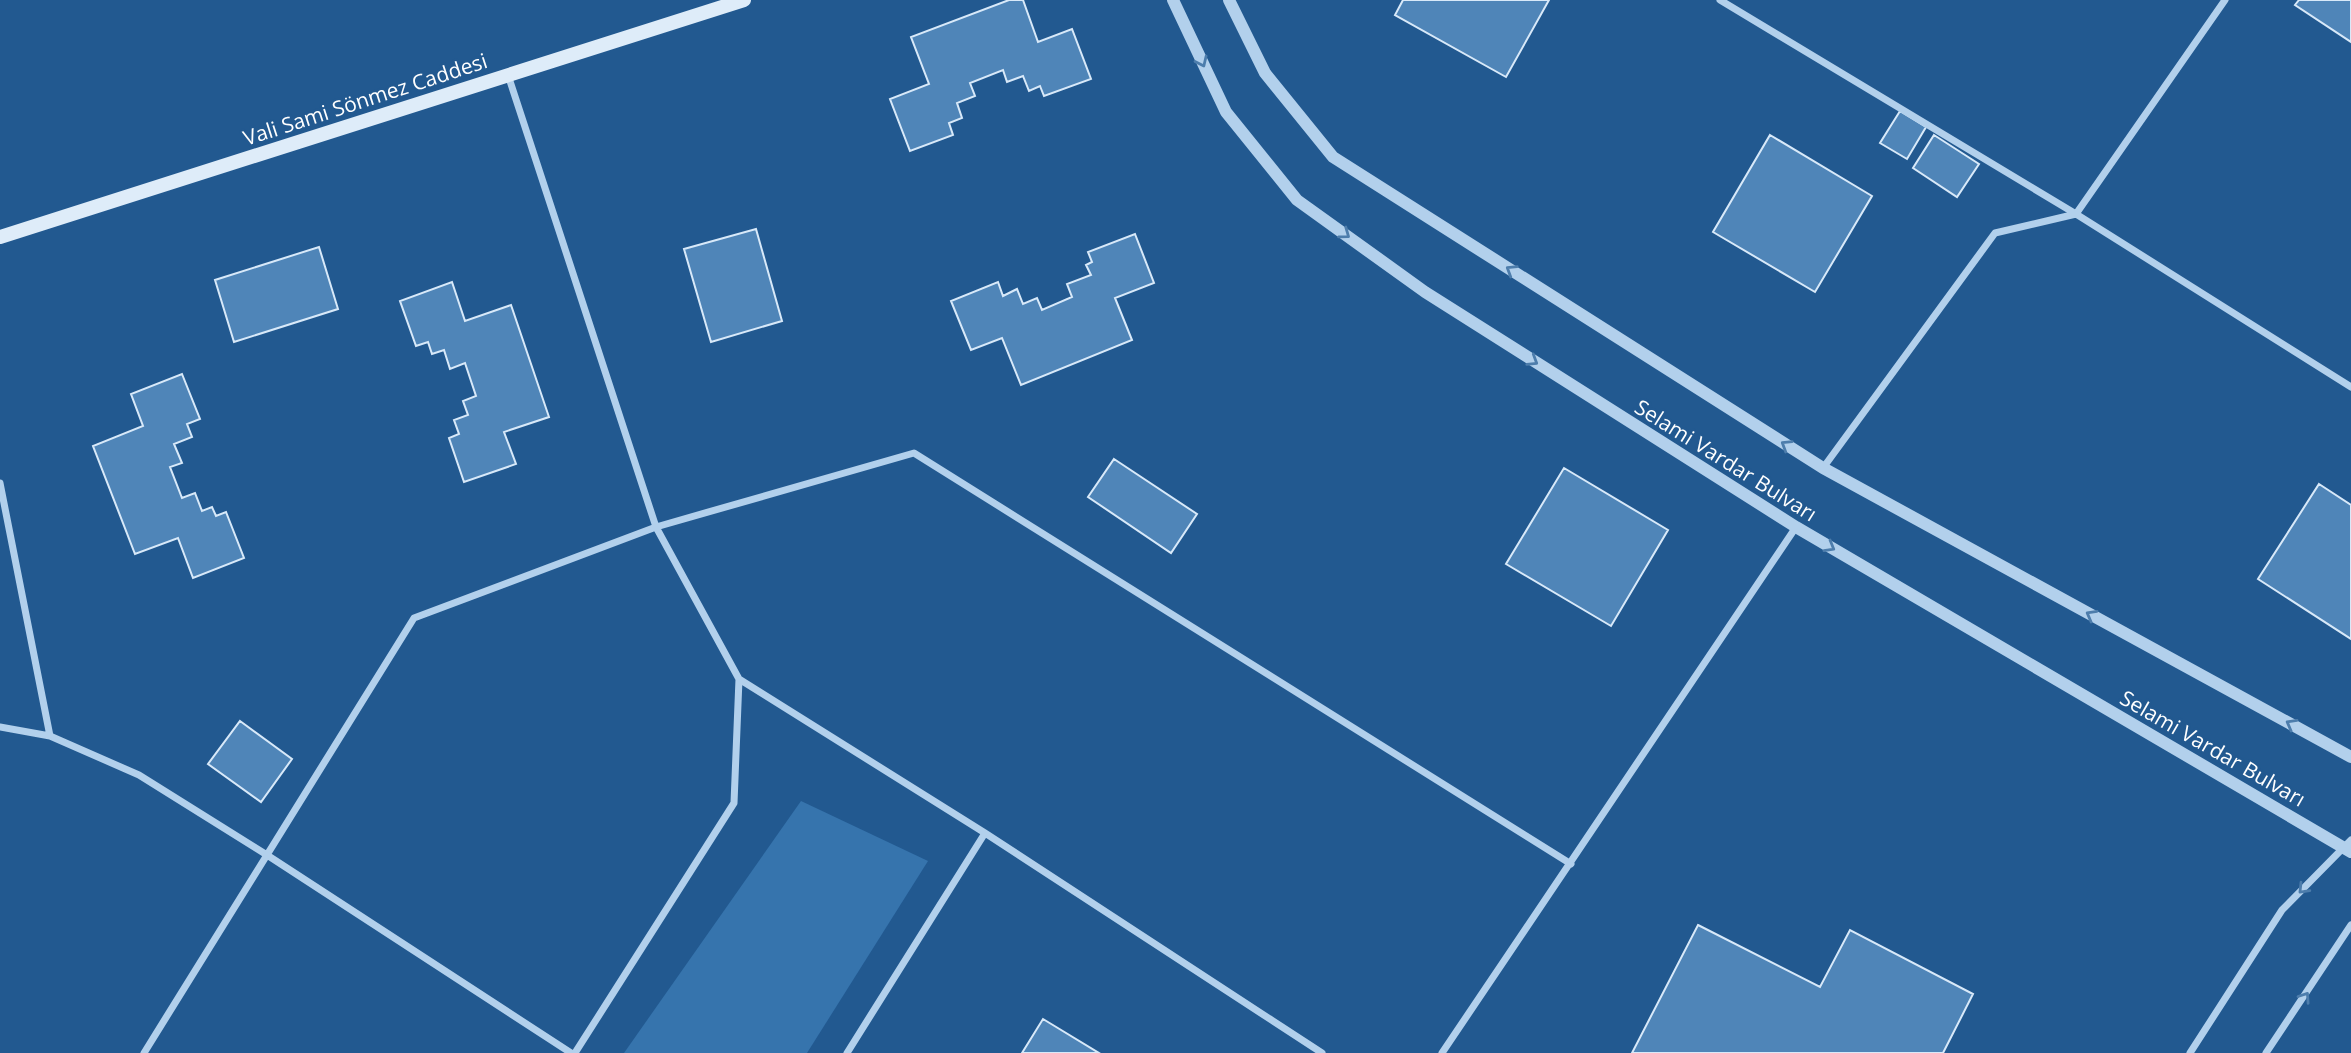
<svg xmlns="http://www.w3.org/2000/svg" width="2351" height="1053" viewBox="0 0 2351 1053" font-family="'Open Sans',sans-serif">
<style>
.green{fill:#3674ad}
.building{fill:#4f85b8;stroke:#d8e9f9;stroke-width:2}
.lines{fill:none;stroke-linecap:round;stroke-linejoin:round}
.minor{stroke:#b2d0ec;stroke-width:7}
.tertiary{stroke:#b2d0ec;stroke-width:12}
.secondary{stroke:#deecf9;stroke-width:14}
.oneway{stroke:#4d7dac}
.labels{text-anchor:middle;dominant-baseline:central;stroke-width:5;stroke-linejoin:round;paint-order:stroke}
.street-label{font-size:21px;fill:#fff;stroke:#225990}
</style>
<rect width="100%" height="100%" fill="#225990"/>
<path class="green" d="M801 801 928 861 807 1053H624Z"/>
<path class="building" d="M1009 0H1023L1038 42 1072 29 1091 79 1044 96 1040 86 1029 91 1023 76 1007 82 1003 70 970 83 975 96 957 103 962 118 949 123 953 135 910 151 890 99 929 84 911 37Z
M1403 0H1549L1506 77 1395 15Z
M2299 0H2351V42L2295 5Z
M1900 111 1926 127 1907 159 1880 143Z
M1770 135 1872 196 1815 292 1713 232Z
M1934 135 1979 164 1957 197 1913 168Z
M756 229 782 321 711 342 684 249Z
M1135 234 1154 283 1115 298 1132 340 1021 385 1002 338 971 350 951 301 998 282 1003 296 1017 289 1023 304 1037 298 1042 310 1072 297 1067 284 1091 275 1086 265 1092 262 1088 252Z
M319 247 338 309 234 342 215 280Z
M452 282 465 321 511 305 549 417 504 432 516 464 464 482 449 438 459 434 454 420 468 415 463 401 476 396 465 363 450 369 444 350 432 354 428 342 416 346 400 301Z
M182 374 200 419 187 424 192 437 174 444 182 463 170 467 182 498 195 493 202 511 212 507 216 516 226 512 244 558 193 578 178 538 135 554 93 446 143 426 131 394Z
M1114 459 1197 514 1171 553 1088 497Z
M1564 468 1668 530 1611 626 1506 564Z
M2319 484 2351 505V639L2258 579Z
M240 721 292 759 261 802 208 764Z
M1698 925 1820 987 1850 930 1973 994 1943 1053H1632Z
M1043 1019 1099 1053H1022Z"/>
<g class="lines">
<path class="minor" d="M1720 0 2076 214 2351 387
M508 75 656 527 739 679 734 803 575 1053
M1823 468 1995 233 2076 214 2225 0
M0 483 50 736
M739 679 985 833 1322 1053
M0 727 50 736 139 775 267 855 571 1053
M144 1053 414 618 656 527 914 453 1571 864
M847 1053 985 833
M1442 1053 1796 527
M2190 1053 2282 910 2351 840
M2266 1053 2351 925"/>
<path class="tertiary" d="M1173 0 1226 112 1297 200 1425 292 1796 527 2351 852
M1229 0 1265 73 1333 157 1823 468 2351 757"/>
<path class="secondary" d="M0 237 744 0"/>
</g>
<defs><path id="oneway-chevron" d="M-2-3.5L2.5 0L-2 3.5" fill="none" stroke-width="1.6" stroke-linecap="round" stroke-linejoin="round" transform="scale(1.75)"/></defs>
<g class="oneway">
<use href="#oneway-chevron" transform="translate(1202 62) rotate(65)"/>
<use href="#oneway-chevron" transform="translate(1345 234) rotate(36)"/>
<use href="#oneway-chevron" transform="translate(1511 270) rotate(-148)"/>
<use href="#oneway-chevron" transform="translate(1533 361) rotate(32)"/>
<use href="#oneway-chevron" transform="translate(1786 445) rotate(-148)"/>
<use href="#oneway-chevron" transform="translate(1830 547) rotate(30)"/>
<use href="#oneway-chevron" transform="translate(2091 615) rotate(-151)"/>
<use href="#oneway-chevron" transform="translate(2291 724) rotate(-151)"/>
<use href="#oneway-chevron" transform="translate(2303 889) rotate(134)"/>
<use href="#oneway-chevron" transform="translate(2305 997) rotate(-56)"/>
</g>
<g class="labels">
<g class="street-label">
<text transform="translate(365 99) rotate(-18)">Vali Sami Sönmez Caddesi</text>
<text transform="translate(1726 460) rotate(32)">Selami Vardar Bulvarı</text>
<text transform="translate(2213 748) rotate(30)">Selami Vardar Bulvarı</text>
</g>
</g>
</svg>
